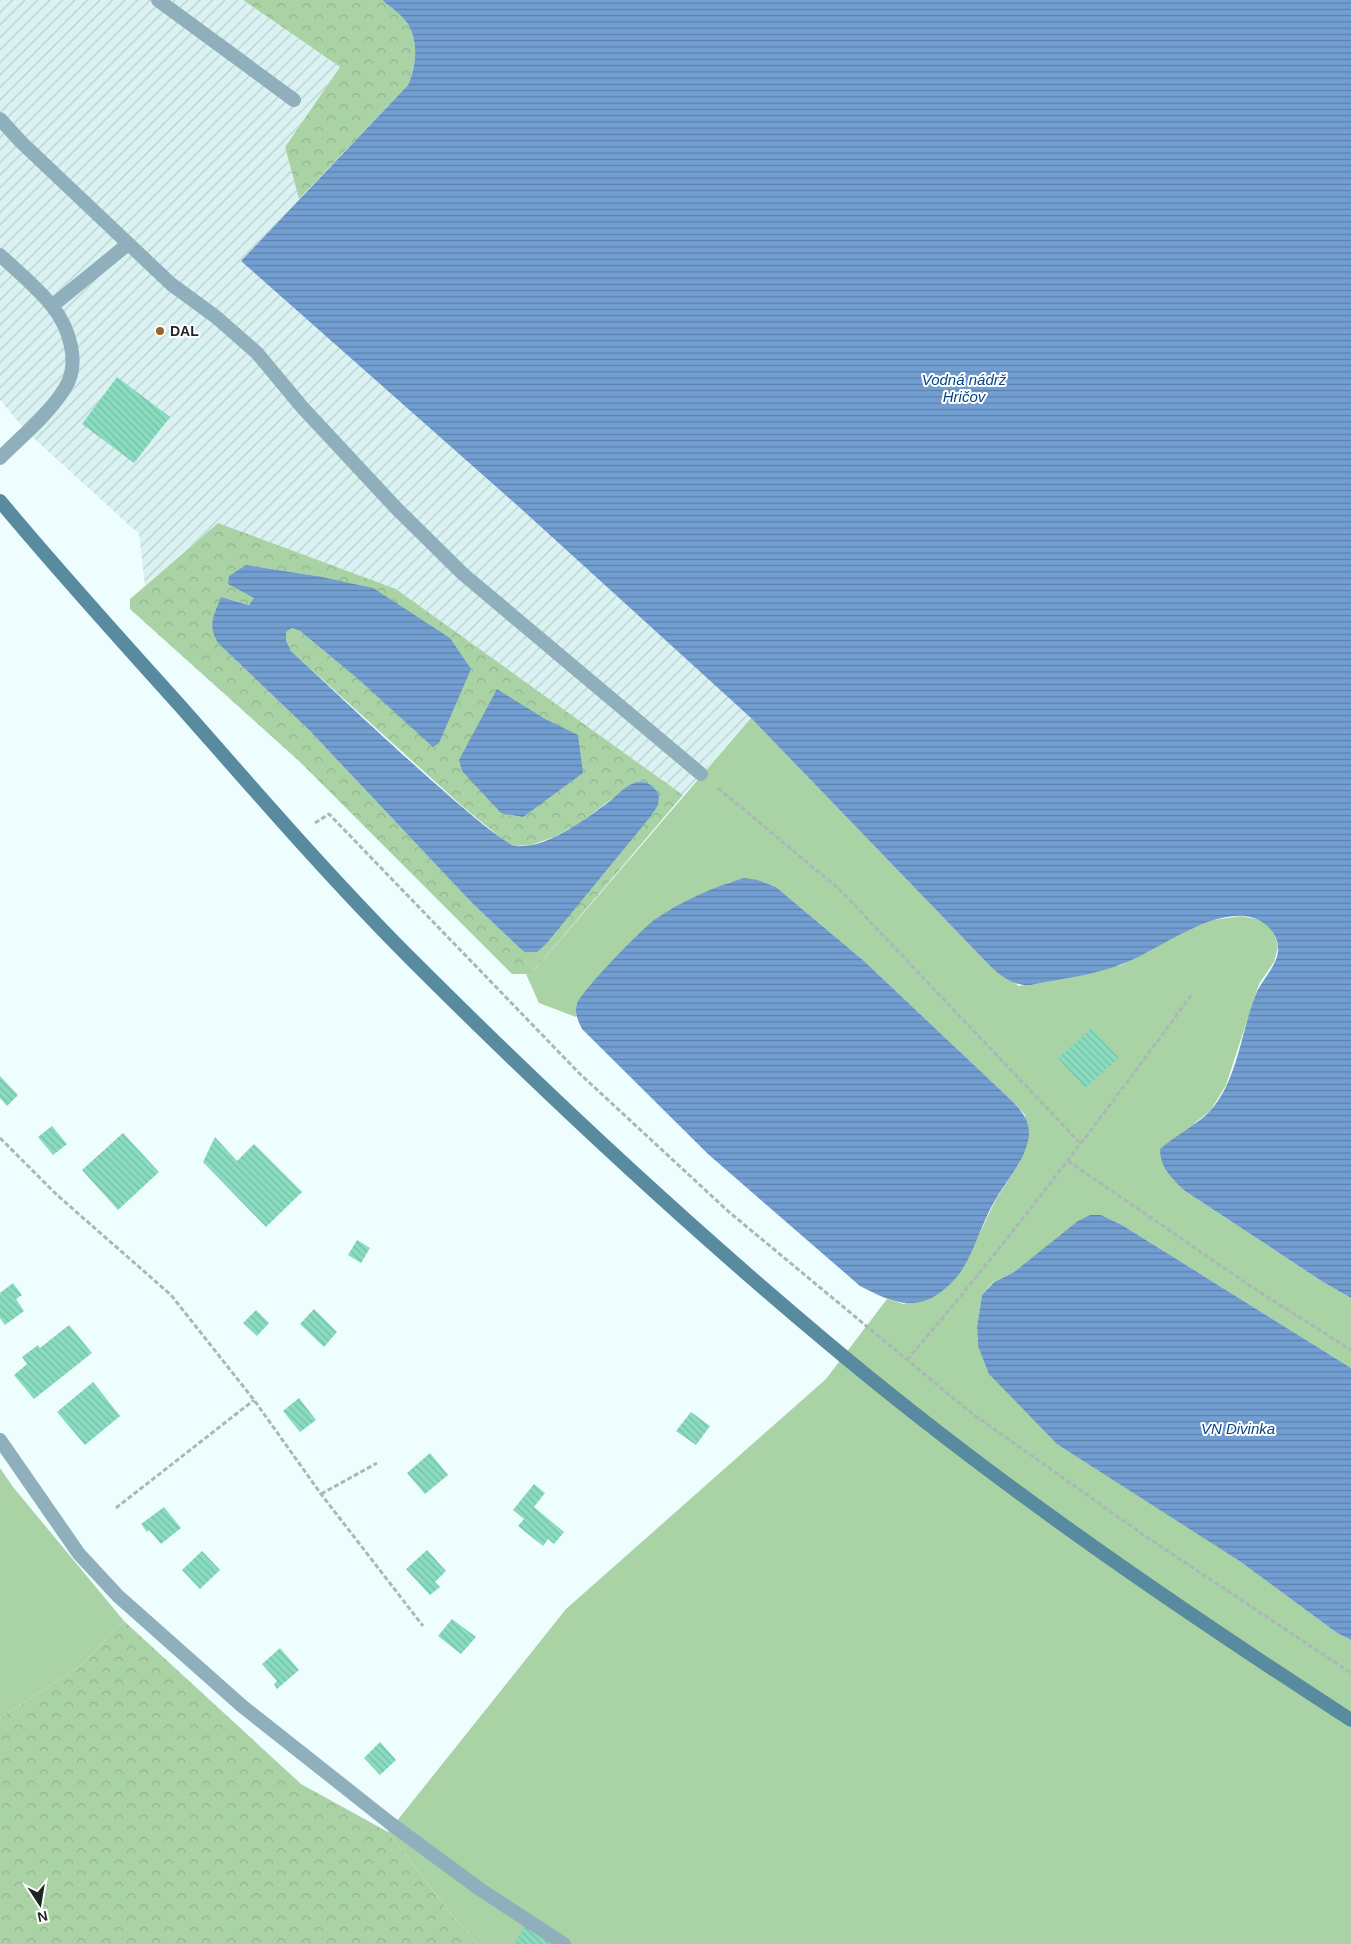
<svg xmlns="http://www.w3.org/2000/svg" width="1351" height="1944" viewBox="0 0 1351 1944" font-family="Helvetica,sans-serif">
<style>
.industrial{fill:url(#industrial-furrows)}
.green{fill:#a9d3a5}
.forest{fill:url(#forest-crowns);fill-rule:evenodd}
.water{fill:url(#water-rules)}
.building{fill:url(#building-back-hatch)}
.lines{fill:none;stroke-linecap:round;stroke-linejoin:round}
.path{stroke:#acb7b7;stroke-width:3;stroke-dasharray:5 2.5;stroke-linecap:butt}
.service{stroke:#8fafbd;stroke-width:14}
.secondary{stroke:#598ba0;stroke-width:14}
.poi-dot{fill:#9e6026;stroke:#fff;stroke-width:2}
.labels{text-anchor:middle;dominant-baseline:central;stroke-width:4;stroke-linejoin:round;paint-order:stroke}
.poi-label{font-size:14px;font-weight:bold;fill:#1f2424;stroke:#fff;text-anchor:start}
.water-label{font-size:15px;font-style:italic;fill:#034685;stroke:#fff}
</style>
<defs>
<pattern id="industrial-furrows" width="10" height="10" patternUnits="userSpaceOnUse" patternTransform="scale(1.25)"><rect width="10" height="10" fill="#daf2f2"/><path d="M-1 1l2-2M0 10L10 0M9 11l2-2" fill="none" stroke="#bbcfcf"/></pattern>
<pattern id="forest-crowns" width="20" height="18" patternUnits="userSpaceOnUse" patternTransform="scale(1.25)"><rect width="20" height="18" fill="#a9d3a5"/><path d="M2 6a3 3 0 1 1 6 0M12 15a3 3 0 1 1 6 0" fill="none" stroke="#91b58e"/></pattern>
<pattern id="water-rules" width="6" height="5" patternUnits="userSpaceOnUse" patternTransform="scale(1.25)"><rect width="6" height="5" fill="#729ed2"/><path d="M0 2.5h6" fill="none" stroke="#5d81aa"/></pattern>
<pattern id="building-back-hatch" width="6" height="6" patternUnits="userSpaceOnUse" patternTransform="scale(1.25)"><rect width="6" height="6" fill="#89dcbf"/><path d="M-1 5l2 2M0 0l6 6M5-1l2 2" fill="none" stroke="#76bda4"/></pattern>
</defs>
<rect width="100%" height="100%" fill="#eefdfd"/>
<path class="industrial" d="M0 0H243L340 67 285 147 299 199 241 261 518 506 751 718 683 795 396 589 218 523 145 585 139 534 27 432 0 400Z"/>
<path class="green" d="M751 718 991 967 1019 986 1121 965 1184 931 1214 920 1241 916 1261 920 1273 929 1278 947 1274 962 1259 984 1226 1085 1211 1110 1195 1123 1185 1191 1323 1282 1351 1298V1368L1122 1225 1101 1215H1090L1014 1272 993 1282 982 1295 977 1326 978 1346 1238 1560 1337 1633 1351 1640V1944H478L454 1918 388 1832 566 1609 826 1379 887 1299 904 1304 962 1270 995 1201 1020 1162 1025 1115 1010 1099 864 961 776 887 758 880 730 882 678 906 653 921 577 1004 576 1017 539 1003 526 974 536 968Z
M0 1468 13 1487 124 1621 80 1666 0 1718Z"/>
<path class="forest" d="M243 0H382C390 7 402 15 408 24 419 43 416 67 408 85L299 199 285 147 340 67Z
M218 523 396 589 683 795 536 968 526 974H512L299 761 130 609V599ZM246 565 317 576 433 746 358 679 300 631 292 628 286 632V640L291 651 462 806 506 842 516 846 531 845 554 837 580 823 630 785 524 952 473 904 309 730 218 643 221 597 250 605 254 598Z
M124 1621 301 1784 388 1832 454 1918 478 1944H0V1718L80 1666Z"/>
<path class="water" d="M382 0H1351V1298L1323 1282 1185 1191C1172 1178 1160 1168 1160 1149 1176 1135 1197 1125 1211 1110 1238 1079 1241 1031 1256 994 1262 979 1280 963 1278 946 1277 937 1272 929 1265 924 1227 895 1159 951 1122 964 1095 975 1059 979 1030 985 1013 986 1003 977 991 967L751 718 518 506 241 261 408 85C416 67 419 43 408 24 402 15 390 7 382 0Z
M246 565 317 576 373 588 450 638 471 669 439 743 433 747 358 679 300 631 292 628 286 632V640L291 651C321 678 493 843 516 846 547 849 587 818 610 801 618 794 630 781 641 782 650 782 654 788 659 794L658 805 651 816 546 944 537 952H524L473 904 309 730 218 643C207 624 214 616 221 597L249 605 254 598 228 584 229 576Z
M497 689 545 719 578 735 583 773 523 817 501 813 462 771 459 760Z
M744 878 758 880 776 887 864 961 1010 1099C1020 1109 1030 1120 1029 1135 1026 1161 1006 1180 994 1202 982 1223 975 1249 962 1270 954 1282 938 1297 924 1301 901 1308 880 1296 860 1286L708 1154 582 1029C578 1020 574 1014 577 1004 582 990 641 930 654 920 680 902 713 887 744 878Z
M1090 1215H1101L1122 1225 1351 1368V1640L1337 1633 1238 1560 1057 1444 989 1374 978 1346 977 1326 982 1295 994 1282 1014 1272 1078 1221Z"/>
<path class="building" d="M117 377 170 417 134 463 82 424Z
M1092 1028 1119 1058 1085 1088 1058 1058Z
M0 1076 18 1095 7 1106 0 1098Z
M52 1126 67 1144 53 1155 38 1137Z
M123 1133 159 1172 118 1210 82 1170Z
M215 1137 237 1161 254 1144 302 1192 266 1227 203 1162Z
M357 1240 370 1248 361 1263 348 1255Z
M13 1283 22 1295 16 1299 24 1311 5 1325 0 1318V1293Z
M314 1309 337 1332 324 1347 300 1324Z
M256 1310 269 1323 257 1336 243 1323Z
M69 1325 92 1353 34 1399 14 1375 27 1364 22 1357 38 1345 40 1348Z
M93 1382 120 1416 85 1445 57 1412Z
M299 1398 316 1420 300 1432 283 1411Z
M691 1412 710 1426 696 1445 676 1431Z
M430 1453 448 1475 425 1494 407 1473Z
M534 1484 545 1493 534 1507 564 1532 554 1544 548 1539 543 1546 518 1526 524 1519 513 1510Z
M164 1507 181 1528 161 1544 149 1530 147 1532 141 1524Z
M427 1550 446 1571 435 1582 440 1587 430 1595 406 1569Z
M202 1551 220 1570 200 1589 182 1570Z
M452 1619 476 1637 461 1654 438 1636Z
M280 1648 299 1670 277 1689 274 1684 277 1681 262 1664Z
M380 1742 396 1760 380 1775 364 1758Z
M525 1926 550 1942 548 1944H514Z"/>
<g class="lines">
<path class="path" d="M718 788 839 889 1081 1144
M315 823 329 814 579 1073 729 1212 970 1412 1145 1536 1351 1673
M0 1138 57 1195 171 1295 254 1400 321 1494 423 1626
M1068 1161 1255 1289 1351 1350
M907 1360C1008 1242 1101 1118 1193 993
M321 1494 377 1463
M116 1508 254 1400"/>
<path class="service" d="M158 0 294 100
M0 119 21 142 171 284 216 317 257 353 302 407 397 509 463 574 701 774
M0 255C17 271 37 287 52 306 69 327 81 363 65 388 50 413 21 437 0 458
M52 306 128 244
M0 1440 79 1554 118 1596 242 1706 390 1823 481 1890 564 1944"/>
<path class="secondary" d="M0 501C59 572 121 640 182 708 257 793 331 879 411 959 543 1091 680 1219 823 1339 989 1479 1169 1602 1351 1720"/>
</g>
<circle class="poi-dot" cx="160" cy="331" r="5"/>
<g class="labels">
<g class="poi-label">
<text x="170" y="331">DAL</text>
</g>
<g class="water-label">
<text x="964" y="379">Vodná nádrž<tspan x="964" dy="17">Hričov</tspan></text>
<text x="1238" y="1428">VN Divinka</text>
</g>
</g>
<g transform="translate(40 1904) rotate(168)" stroke="#ffffff" stroke-width="4" paint-order="stroke">
<path d="M0-4L9 19L0 12L-9 19Z" fill="#1f2424"/>
<text y="-8" font-size="14" font-weight="bold" text-anchor="middle" fill="#1f2424">N</text>
</g>
</svg>
